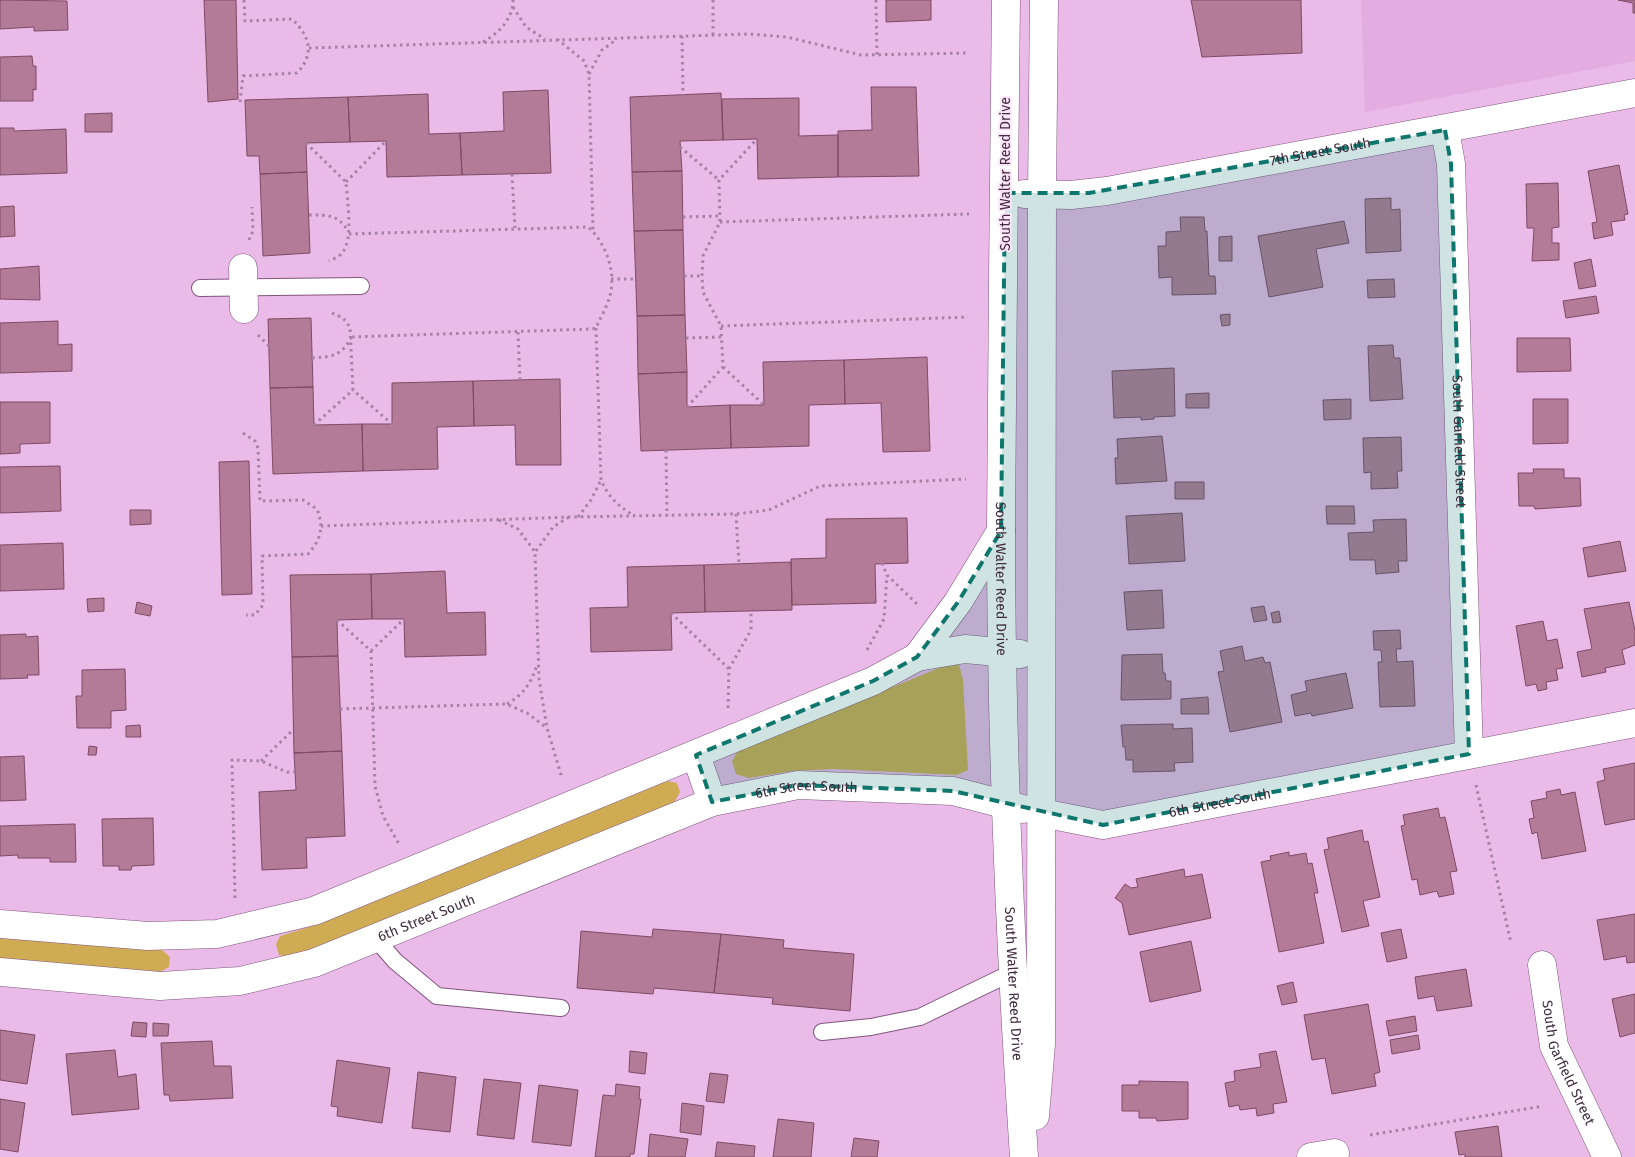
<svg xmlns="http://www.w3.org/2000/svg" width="1635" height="1157" viewBox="0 0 1635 1157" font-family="'Fira Sans',sans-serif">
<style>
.built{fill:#e3ade1}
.green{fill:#cfac54}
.building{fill:#b47b98;stroke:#7f4a66}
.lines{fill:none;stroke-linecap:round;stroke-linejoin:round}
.lane-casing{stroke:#80557e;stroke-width:18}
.street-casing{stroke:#80557e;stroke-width:29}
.secondary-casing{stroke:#80557e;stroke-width:29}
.path{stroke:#a581a3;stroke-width:3;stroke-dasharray:2.5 4;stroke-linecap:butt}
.lane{stroke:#fff;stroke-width:16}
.street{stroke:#fff;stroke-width:28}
.secondary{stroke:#fff;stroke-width:28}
.marked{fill:#0f766e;fill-opacity:0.2;stroke:#0f766e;stroke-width:4;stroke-dasharray:10 6;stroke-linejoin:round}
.labels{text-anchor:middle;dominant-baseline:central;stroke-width:4;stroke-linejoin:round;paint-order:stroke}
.street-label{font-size:14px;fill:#3f2c3e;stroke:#fde4fb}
</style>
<rect width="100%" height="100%" fill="#eabae8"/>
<path class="built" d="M1361 0H1635V61L1365 112Z"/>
<path class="green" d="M951 663 959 665 963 680 968 770 957 775 833 769 792 771 749 778 736 774 732 761 738 751Z
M667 781 677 783 680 792 674 803 350 935 287 957 279 955 276 944 280 936 309 927 369 903Z
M0 936 162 950 170 957 169 967 160 972 0 958Z"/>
<path class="building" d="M0 0 67 1 68 30 34 31V27L0 29Z
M204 0H236L238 99 208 102Z
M886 0H931V20L886 22Z
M1191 0H1301L1302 53 1202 57Z
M1618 0H1635V13H1633V3Z
M32 56 33 66H36V90L33 89V101H0V57Z
M871 87H916L919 176 838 177V131L872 130Z
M548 90 551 173 462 175 460 133 504 131 503 92Z
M721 93 723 140 680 141 682 171 632 172 630 97Z
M428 94 429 134 460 133 462 175 387 177 386 141 350 142 348 97Z
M348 97 350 142 306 143 307 172 260 174 259 156H247L245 100Z
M799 98V136L838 135V177L758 179 757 139 723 140 722 99Z
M112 113V132H85V114Z
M0 128H14V131L66 129 67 173 0 175Z
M1619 165 1628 214 1624 215 1625 220 1611 222 1613 235 1594 239 1592 223 1597 222 1588 171Z
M682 171 683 230 634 231 632 172Z
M307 172 310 253 263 256 260 174Z
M1558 183 1559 227 1552 228V243H1559V260L1532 261 1534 228H1527L1526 184Z
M1391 198V210L1400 209 1401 251 1366 253 1365 199Z
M14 206 15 236 0 237V207Z
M1180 217H1204L1205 231H1207L1209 276H1215L1216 294 1172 295V277L1159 278 1158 246H1166V232L1181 231Z
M1344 221 1349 243 1316 249 1323 287 1269 297 1258 236Z
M683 230 685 315 637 316 634 231Z
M1232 236V261H1219V237Z
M1591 259 1596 286 1579 289 1574 263Z
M39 266 40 300 0 299V269Z
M1394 279 1395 297 1368 298 1367 280Z
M1596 296 1599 313 1566 318 1563 301Z
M1230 314V325L1222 326 1220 315Z
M685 315 687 372 638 374 637 316Z
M311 318 313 387 270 388 268 319Z
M58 321V345L72 344V371L0 373V323Z
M1517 338H1570L1571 371 1517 372Z
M1393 345 1394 358H1400L1403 399 1370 401 1368 346Z
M927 357 930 451 883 452 881 403 845 404 844 360Z
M844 360 845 404 809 405V446L731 448 730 405H764L763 362Z
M1174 368 1175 416 1154 417V419L1141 420V417L1114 418 1112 371Z
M687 372V407L730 405 731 448 641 451 638 374Z
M560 379 561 465H516L515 425 474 426 473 381Z
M473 381 474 426 437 427 438 469 363 471 362 424H392V383Z
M313 387 314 425 362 424 363 471 273 474 270 388Z
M1209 393V408H1186V394Z
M1351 399V419L1324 420 1323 400Z
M1533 399H1568V443L1533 444Z
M0 402H50V443L20 444V453L0 454Z
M1162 436 1167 481 1116 484 1115 458H1118L1117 439Z
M1401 437 1402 471H1397L1398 488 1371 489V472L1364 473 1363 438Z
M249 461 252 594 222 595 219 462Z
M60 466 61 511 0 513V467Z
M1533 469H1564V478H1580L1581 506 1535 509 1534 506H1519L1518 473H1534Z
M1175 482H1204V499H1175Z
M1326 506H1354L1355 524H1327Z
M130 510H151V524L130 525Z
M1182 513 1185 561 1129 564 1126 516Z
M907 518 908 563 875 564 876 603 792 605 791 559 826 558V519Z
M1406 519 1407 561H1398L1399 572 1376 574 1375 560H1350L1348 533 1374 532 1373 520Z
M1620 541 1626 571 1588 577 1583 548Z
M63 543 64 589 0 591V545Z
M791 562 792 610 705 612 704 565Z
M704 565 705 612 671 613 672 650 591 652 590 608 628 607 627 567Z
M445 571 447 613 485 612 486 655 405 657 404 619H372L371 574Z
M371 574 372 619 337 620 338 656 292 657 290 575Z
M1162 590 1164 628 1127 630 1124 592Z
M104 598V611L88 612 87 599Z
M137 602 152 606 150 616 135 613Z
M1629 602 1635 631V645L1622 650 1625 664 1605 668 1606 672 1582 677 1577 652 1592 649 1584 609Z
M1264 606 1267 620 1254 622 1251 608Z
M1279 611 1281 622 1273 623 1271 613Z
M1543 621 1547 641 1557 639 1563 668 1556 669 1558 680 1546 682 1547 689 1538 691 1536 684 1526 686 1516 626Z
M1400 630 1401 649H1396L1397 662 1413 661 1415 706 1380 707 1378 662H1382L1381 650H1374L1373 631Z
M26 634V637L38 636 39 675H27L28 678 0 679V635Z
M1242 646 1245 661 1263 657 1265 663 1270 662 1282 722 1230 732 1218 672 1224 671 1220 651Z
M1162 654 1163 673H1165L1166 681H1171V699L1121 700 1122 655Z
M338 656 342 751 294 753 292 657Z
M125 669 126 710 111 711V728H77L76 696H82V670Z
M1346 673 1353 708 1312 716 1311 713 1295 716 1291 695 1307 691 1305 681Z
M1208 697 1209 714H1181V699Z
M1173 724V729L1192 728 1193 762 1174 763 1175 771 1133 772V760H1126L1125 747H1123L1121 725Z
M140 725 141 737H126V726Z
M89 746 97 747 96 755H88Z
M342 751 345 836 306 838 307 868 262 870 259 792 296 790 294 753Z
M24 756 26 800 0 801V757Z
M1635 763V819L1605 825 1597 782 1605 780 1603 769Z
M1560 789 1561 795 1575 792 1586 851 1542 859 1537 832 1532 834 1529 819 1534 818 1531 801 1547 798 1546 792Z
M1438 808 1440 818 1445 817 1457 871 1450 872 1454 894 1439 897 1437 891 1420 895 1417 879 1412 880 1401 826 1405 825 1403 815Z
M153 818 154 865 132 866 131 870H119V866H103L102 819Z
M75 824 76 862H50V858H18V855L0 856V826Z
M1362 830 1364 842 1368 841 1380 897 1363 901 1369 926 1342 932 1324 850 1329 849 1327 838Z
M1289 852V856L1306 853 1308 864 1312 863 1318 893H1314L1324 943 1279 952 1261 862 1271 860 1270 856Z
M1184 869 1185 877 1202 874 1211 918 1129 935 1122 903 1115 898 1125 884 1131 888 1138 887 1136 879Z
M1635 914V962L1627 963 1626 956 1604 960 1597 920Z
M653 929 721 934 714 993 654 988 653 994 577 988 581 931 652 937Z
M1401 929 1407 958 1387 962 1381 933Z
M721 934 784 940 783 948 854 954 850 1011 772 1004 773 998 714 993Z
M1191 941 1201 991 1150 1002 1140 952Z
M1466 969 1472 1006 1437 1011 1434 996 1418 999 1415 977Z
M1293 982 1297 1002 1282 1005 1277 986Z
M1635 994V1033L1620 1037 1612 999Z
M1368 1004 1380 1072 1374 1074 1376 1086 1332 1094 1325 1058 1312 1060 1304 1015Z
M1415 1016 1417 1031 1389 1036 1386 1021Z
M133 1022 147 1023 146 1037 131 1036Z
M153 1023 169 1024 168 1036H153Z
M0 1030 35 1035 27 1084 0 1080Z
M1418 1035 1420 1049 1392 1054 1390 1040Z
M212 1041 214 1066H231L233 1098 170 1101 169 1095H164L161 1043Z
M115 1050 118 1077 136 1074 139 1109 72 1115 66 1054Z
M630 1051 647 1053 645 1074 629 1072Z
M1276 1051 1287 1102 1273 1104 1274 1113 1257 1116 1256 1108 1240 1110 1239 1105 1229 1107 1225 1083 1235 1081 1234 1071 1261 1067 1259 1054Z
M337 1060 390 1068 382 1123 337 1116 338 1107 331 1106Z
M418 1072 456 1077 450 1132 412 1128Z
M710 1073 728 1075 724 1103 706 1101Z
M484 1079 521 1083 514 1139 477 1135Z
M1139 1081 1188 1082V1119L1157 1121 1156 1118H1139V1111H1122V1085H1139Z
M616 1084 640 1087 639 1099H641L634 1154H630V1157H595L603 1095 615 1096Z
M539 1085 578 1090 571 1146 532 1142Z
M0 1099 25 1103 18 1152 0 1149Z
M682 1103 704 1106 701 1135 680 1132Z
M778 1119 814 1123 811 1157H773Z
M1498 1126 1502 1157H1465V1154L1459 1155 1455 1132Z
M650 1134 688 1139 685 1157H648Z
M854 1138 879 1141 877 1157H851Z
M717 1142 755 1146 754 1157H715Z"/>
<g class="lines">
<g class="lane-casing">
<path id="lane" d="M200 288 361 286
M375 938 395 961 437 996 561 1008
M822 1032 871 1027 920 1017 1013 972"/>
</g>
<g class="street-casing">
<g id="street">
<path id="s1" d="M1445 130 1451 164 1469 754"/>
<path d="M243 268 244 309"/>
<path id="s2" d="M1042 813 1103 825 1635 723"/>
<path id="s3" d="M1542 965 1554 1046 1607 1157"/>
<path d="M1311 1157 1335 1153"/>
</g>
</g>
<g class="secondary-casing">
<g id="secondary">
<path id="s4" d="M1006 0C1005 176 1001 353 1001 529 1001 738 1010 948 1024 1157"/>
<path id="s5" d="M1024 194 1071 195 1107 191 1635 93"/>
<path d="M917 657 958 602 1001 531"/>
<path d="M696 755 712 802"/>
<path d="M0 924 148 936 217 934 314 911 873 681 917 657 965 649 1020 654"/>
<path id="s6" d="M0 972 160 986 240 981 314 963 712 802 798 785 953 791 1023 809"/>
<path d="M1035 1116 1041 1044 1042 194 1044 0"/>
</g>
</g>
<path class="path" d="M713 0V35
M876 0 877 55
M513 7 526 27 545 39
M682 36 683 95
M557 39 584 61 589 74 593 231
M483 42C499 33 513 19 513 0
M309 48 749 34 787 37 861 55 969 53
M589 74 602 50 617 39
M240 102 243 76 297 73C315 54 310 36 292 19L245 21 244 0
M306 143 346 182C347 199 354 240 342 253 339 257 333 259 329 261
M680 147 719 180
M512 174 515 228
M346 182 386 141
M309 215C327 215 338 214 348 231
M683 217 720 216
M720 222 969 214
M349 234 588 227C605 242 615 269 611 291 609 304 601 316 596 328L592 329 351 337
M249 240 253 231 252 207
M684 276H702
M611 279H635
M332 313 343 318 350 327 353 390 392 424
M721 326 968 317
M596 328 601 480C609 498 619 507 635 516
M518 332 520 380
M258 335 269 346
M686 338 722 337
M312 358C330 357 342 356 351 338
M723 367 764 405
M687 407 723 367 721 326 703 292 702 276 703 256 720 222 719 180 757 139
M314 425 353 390
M243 433 255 441 258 448 260 501 303 500 317 509C324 527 321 540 308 554L262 556 263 605 255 615H246
M666 450 667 516
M736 514 739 564
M578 517 591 500 601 480
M499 520 518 529 535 552 539 679 547 728 562 778
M321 526 570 517 736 514 769 510 820 486 966 479
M536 551 553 527 569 517
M882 563 887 575 919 606
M671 613 729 669
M337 620 371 651 375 786 383 816 399 844
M867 650 884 619 887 575
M371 651 404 619
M507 704C524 694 531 683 537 665
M728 708 729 669 751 630V611
M340 709 506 704 527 713 547 728
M261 761 294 729
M1476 785 1511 943
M235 898 232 760 261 761 287 772H295
M1370 1135 1543 1106"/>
<use href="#lane" class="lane"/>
<use href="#street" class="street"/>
<use href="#secondary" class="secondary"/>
</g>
<path class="marked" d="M1445 130 1451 164 1469 754 1103 825 953 791 798 785 712 802 696 755 873 681 917 657 958 602 1001 531 1005 193H1089Z"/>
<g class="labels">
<g class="street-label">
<text stroke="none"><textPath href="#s5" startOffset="300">7th Street South</textPath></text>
<text transform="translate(1005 174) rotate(-90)">South Walter Reed Drive</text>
<text stroke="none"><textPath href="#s1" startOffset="312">South Garfield Street</textPath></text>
<text stroke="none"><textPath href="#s4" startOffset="579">South Walter Reed Drive</textPath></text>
<text stroke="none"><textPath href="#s6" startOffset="842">6th Street South</textPath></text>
<text stroke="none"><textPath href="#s2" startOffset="181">6th Street South</textPath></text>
<text stroke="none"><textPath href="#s6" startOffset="438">6th Street South</textPath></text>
<text stroke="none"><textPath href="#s4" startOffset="984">South Walter Reed Drive</textPath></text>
<text stroke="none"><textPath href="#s3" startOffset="102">South Garfield Street</textPath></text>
</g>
</g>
</svg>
